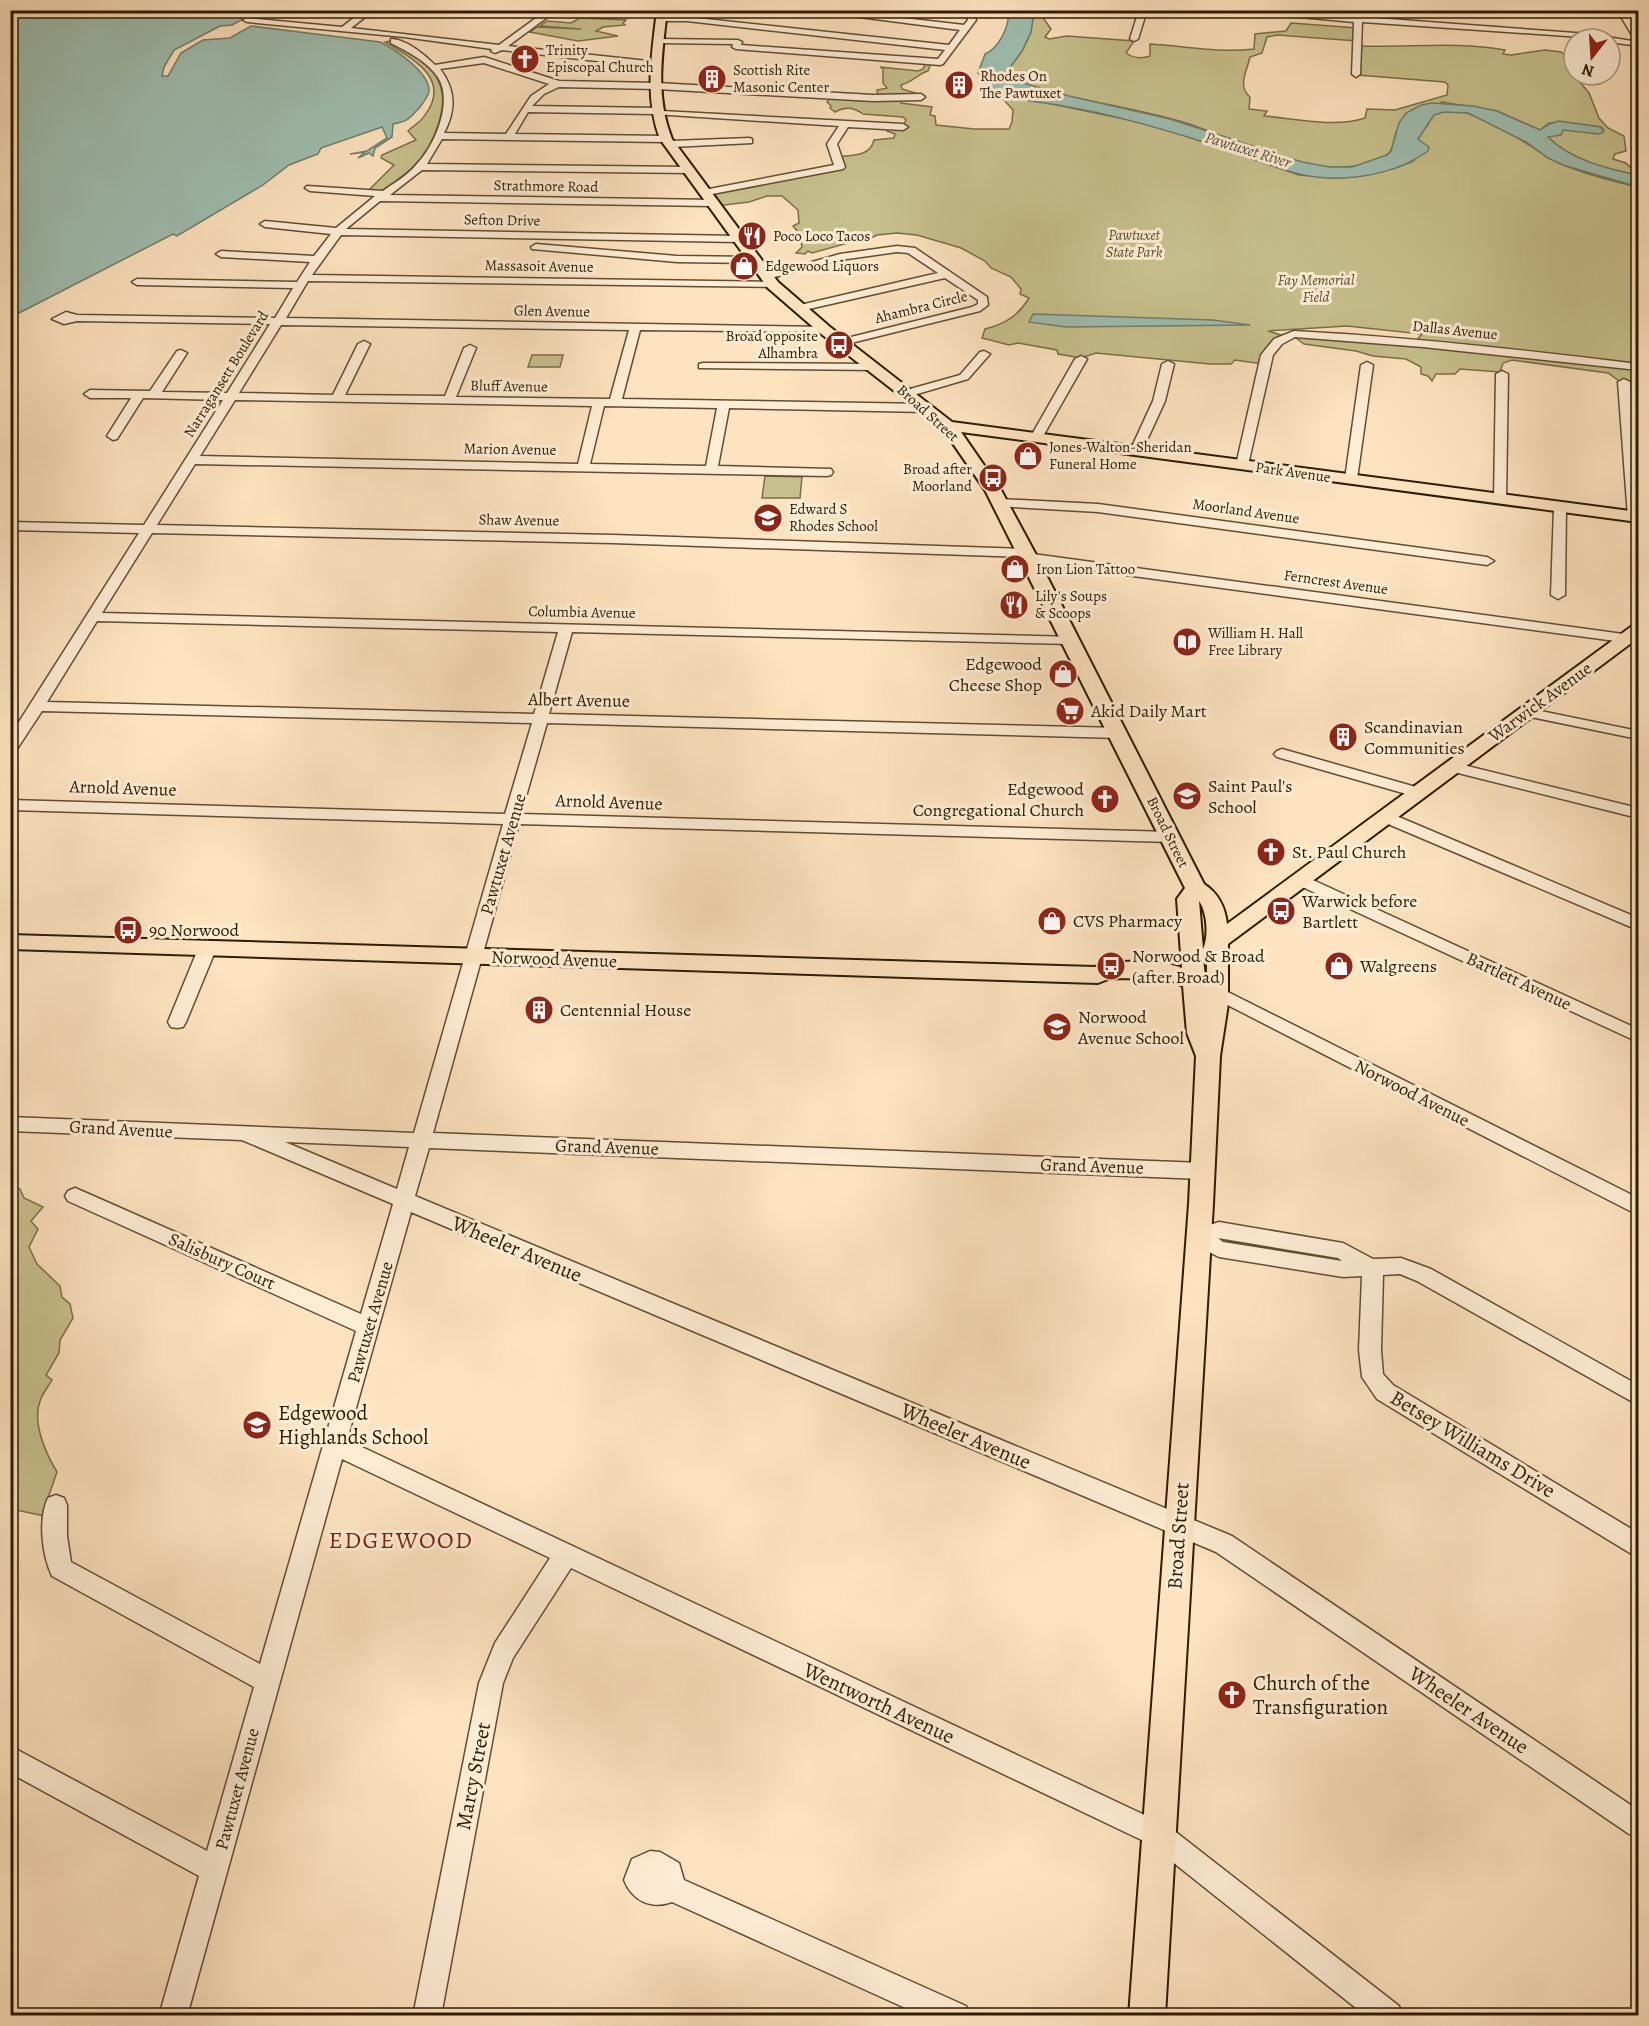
<svg xmlns="http://www.w3.org/2000/svg" width="1649" height="2026" viewBox="0 0 1649 2026" font-family="Alegreya,serif">
<style>
.green{fill:#c7c18d;stroke:#7a6e48;stroke-width:1.5}
.water{fill:#9fbeb0;stroke:#717d6a;stroke-width:1.5}
.lines{fill:none;stroke-linecap:round;stroke-linejoin:round}
.minor-casing{stroke:#614d31;stroke-width:3}
.major-casing{stroke:#2d1b02;stroke-width:4}
.minor{fill:#feedd5;fill-rule:evenodd}
.major{fill:#fde3bf;fill-rule:evenodd}
.labels{text-anchor:middle;dominant-baseline:central;stroke-width:6;stroke-linejoin:round;paint-order:stroke}
.far-poi-label{font-size:15px;fill:#2d1b02;stroke:#feedd5;text-anchor:start}
.far-street-label{font-size:15px;fill:#2d1b02;stroke:#feedd5}
.far-park-label{font-size:15px;font-style:italic;fill:#5b4d2c;stroke:#feedd5}
.far-water-label{font-size:16px;font-style:italic;fill:#55543f;stroke:#feedd5}
.poi-label{font-size:18px;fill:#2d1b02;stroke:#feedd5;text-anchor:start}
.street-label{font-size:18px;fill:#2d1b02;stroke:#feedd5}
.near-street-label{font-size:21px;fill:#2d1b02;stroke:#feedd5}
.near-poi-label{font-size:21px;fill:#2d1b02;stroke:#feedd5;text-anchor:start}
.near-neighbourhood-label{font-size:24px;letter-spacing:1.5px;fill:#7a1f14;stroke:#feedd5}
</style>
<rect width="100%" height="100%" fill="#fde3bf"/>
<filter id="stains"><feTurbulence type="fractalNoise" baseFrequency=".00333" numOctaves="4"/><feColorMatrix values="0 0 0 0 .2 0 0 0 0 .09 0 0 0 0 .02 0 0 0 .5 -.17"/></filter>
<radialGradient id="worn" r=".72"><stop offset=".6" stop-color="#630" stop-opacity="0"/><stop offset="1" stop-color="#630" stop-opacity=".3"/></radialGradient>
<path class="green" d="M1034 11H1046L1044 19 1051 29 1045 37 1049 39 1067 36 1134 41 1126 53C1133 58 1141 59 1150 56V44C1185 46 1218 53 1254 49L1255 34 1286 31 1291 23 1357 28V41L1277 35 1267 37 1262 53 1250 57C1247 71 1237 86 1250 97L1249 109 1267 111 1264 116C1296 119 1335 128 1365 118L1367 109 1395 110 1447 95 1448 85 1445 82 1357 75V46C1407 48 1455 41 1505 50L1503 54 1511 55 1545 50 1561 52 1566 56 1574 75 1589 93 1599 118 1608 128 1624 136 1626 151 1615 154 1613 159 1626 163 1638 175C1607 169 1571 160 1547 137L1563 130 1603 129 1601 127 1549 123 1540 130 1497 111 1442 102 1396 132C1394 138 1394 148 1389 153 1380 162 1359 166 1346 167 1296 170 1237 140 1189 124 1154 113 1118 107 1082 99 1060 94 1022 90 1008 70L1022 51 1031 32Z
M580 18 626 20 623 23 625 25 603 27 596 31 618 36 578 41 530 32 537 27 581 29 540 26 547 21 571 23Z
M390 41C405 51 424 60 435 75 454 102 433 147 412 168 402 178 389 185 378 193L367 192 394 165 381 158 382 155 416 140 408 131C413 126 421 122 425 115 452 79 413 59 385 42Z
M927 60H932L928 71C919 73 913 82 901 85L902 89 915 93 899 97 901 103 932 107 930 115 935 116 936 125 974 129H1009L1012 122 1013 110 1003 99 994 95 998 93 1154 125 1299 175 1333 178 1356 177 1396 168 1414 161 1421 144 1418 139C1419 132 1424 130 1428 125 1430 121 1428 120 1432 116 1456 90 1536 152 1559 163 1584 174 1612 181 1638 187V367L1635 368 1634 380 1622 383 1608 373 1512 360 1503 363 1500 372 1460 369 1455 374H1436L1432 381 1428 376 1421 374V367L1406 359 1373 356 1356 351 1304 344 1292 335 1415 342 1422 334 1347 326 1268 331 1284 336 1263 364 1235 360 1231 364H1210L1096 353 1081 358 1058 354 1057 350 1018 343 1009 345 982 338 985 329C1005 324 1018 316 1029 298L1020 294 1021 289 1011 277 991 268 985 261 961 248 917 235 897 233 877 235 863 242 855 241 812 253 808 251 805 254 796 253 802 247 801 242 794 237 799 233 793 226 799 223 798 210 782 196H767L749 202 716 206 707 192 840 167 833 157C849 155 870 158 874 140L894 138 895 134 887 131 890 126H903L906 120 903 117 863 114C855 108 845 106 835 112L830 108 831 106 827 102 832 95 878 96 877 90 887 88 883 83V69L880 67 918 71 923 69Z
M532 355H563L560 367H528Z
M765 476 802 477 800 498H762Z
M10 1185 20 1189 24 1198 43 1207 31 1221 38 1229 29 1247 37 1264 60 1286 62 1297 70 1304 73 1318 60 1340 59 1353 46 1375 52 1380C48 1387 42 1394 40 1401 32 1423 46 1454 57 1472L49 1495 54 1518 11 1509Z"/>
<path class="water" d="M11 10 258 11 232 25 220 26 174 50 164 67 162 76H168L181 53 203 40 230 38 251 26 380 42C395 49 430 73 429 91 428 97 423 103 420 107 409 119 409 121 393 124L392 137 375 148 373 156 369 153 358 158 365 152 350 154 367 151 387 138 382 127 321 148 318 154 289 165 263 185 177 236 173 234 19 313 11 320Z
M1008 11H1034L1031 32 1022 51 1008 70 1012 77 1023 83 1069 96 1170 119 1302 162 1330 167H1352L1387 155 1391 151 1399 123 1406 113 1421 105 1432 103 1473 106 1497 111 1540 130 1549 124 1559 121 1601 127 1604 132 1599 134 1563 130 1561 135 1548 137C1571 160 1607 169 1638 175V187L1563 165 1548 158 1526 142 1468 113 1444 112 1434 115 1418 139 1429 147 1428 151C1401 171 1363 179 1329 178 1293 177 1267 162 1234 152 1178 133 1122 116 1063 106 1044 102 1004 100 989 87 985 83 981 77 978 73L985 54C999 48 1010 26 1008 11Z
M1033 314 1213 320 1250 325 1066 327 1029 322Z"/>
<g class="lines">
<g class="minor-casing">
<path id="minor" d="M364 10H374L351 28 499 45 547 10H557L508 46 657 62 661 65 657 68 502 50 495 53 491 51 492 49 404 37 247 22 243 20 247 18 342 27Z
M805 10H834L964 25 968 20 964 10H972L976 20 943 64 940 65 736 49 732 47 733 44 659 43 655 41 659 39 738 40 742 42 741 45 938 59 945 50 687 21H661L657 19 661 17H687L949 45 960 30Z
M1139 10H1147L1138 39 1134 41 1130 39Z
M1223 10H1267L1589 34 1638 42V46L1610 42V39L1362 22 1360 74 1356 77 1352 74 1354 22Z
M1617 10H1625L1638 32V40H1635Z
M391 39C406 39 425 55 435 65L484 57 559 81 657 83 873 95 921 94 925 97 921 100 873 101 657 89 559 87 544 94 532 106 658 108 662 111 903 124 908 127 903 130 848 127 837 144 845 167 843 169 707 195 702 192 704 190 834 165 827 144 839 126 654 114 528 112 515 134 666 136 671 139 666 142 442 139 427 164 690 167 695 170 690 173 422 170 390 195 713 200 718 203 713 206 380 201 346 229 739 236 744 239 739 242 341 235 312 275 773 282 777 283V287L308 281 286 318 825 327 831 330 829 332 640 330 622 399 927 404 933 408 927 412 729 408 718 466 831 469 833 472 831 475 827 476 195 464 157 525 613 535 1027 549 1032 550 1033 554 1638 636V644L1029 562 1024 561 1023 557 613 543 152 533 102 613 1076 637 1078 640 1076 643 1071 644 572 632 549 714 1119 728 1127 733 1119 738 547 723 521 814 1171 832 1177 833 1179 837 1177 841 1171 842 519 824 433 1133 1203 1163 1210 1166 1213 1171 1210 1176 1203 1179 429 1148 415 1196 1232 1536 1638 1810V1838L1629 1834 1216 1552 411 1212 347 1440 1168 1826 1399 2006 1403 2016H1366L1150 1844 571 1568 513 1658 503 1683 441 2016H413L479 1683 495 1643 550 1558 342 1459 187 2016H159L199 1876 10 1773V1746L207 1851 254 1687 52 1576C42 1555 38 1519 48 1498L56 1495 64 1498 67 1505V1536L71 1562 260 1664 356 1331 68 1201 65 1196 68 1191 75 1188 82 1191 361 1314 393 1204 242 1140 10 1131V1117L414 1133 503 824 10 810V800L505 814 532 723 42 711 15 752 10 753V736L139 533 10 530V522L144 525 223 400 143 398 117 439 113 440 107 436 131 398H90L84 394 90 390 150 391 177 351 181 350 187 353 162 392 227 393 270 324 77 321 64 324 52 319 66 312 77 315 275 318 293 288 137 285 132 282 137 279 297 282 310 262 221 257 216 254 221 251 314 256 331 234 265 227 260 224 265 221 336 228 375 196 310 191 305 188 307 186 383 191C394 183 407 176 416 165 434 147 453 104 439 79 429 62 408 52 391 43ZM484 63 549 84 531 96 506 134 444 133C456 110 456 90 440 69ZM281 325 629 330 610 399 456 397 476 348 470 345 464 348 445 396 345 395 370 344 364 341 358 344 333 395 239 393ZM235 400 592 406 578 464 200 456ZM604 406 717 408 706 466 590 464ZM97 621 558 632 534 714 47 702ZM285 1142 409 1147 397 1189Z
M749 138 752 139V143L672 147 667 144 672 141Z
M536 244 677 256 754 257 759 260 754 263 677 262 532 249 531 247Z
M897 246 915 248 987 297 988 305 980 311 843 345 839 344V340L972 307 978 304V300L945 278 800 311 795 308 800 305 938 273 908 253 897 252 840 260 767 279 762 276 840 254Z
M1294 331C1409 337 1524 350 1638 364V370L1423 347 1295 337 1282 344 1273 355 1248 465 1242 469 1238 468 1236 465 1261 355 1274 339Z
M984 351 990 354 968 379 907 397 901 393 903 391 960 375 980 352Z
M1081 356 1087 359 1042 438 1040 441H1032L1030 438 1075 359Z
M1168 361 1174 364 1165 401 1142 451 1136 455 1132 454 1130 451 1153 401 1162 364Z
M1367 362 1373 365 1357 479 1351 483 1345 479 1361 365Z
M703 363 875 364 881 367 875 370 699 368V364Z
M1502 371 1508 374 1506 499 1500 503 1494 499 1496 374Z
M1624 379 1630 382 1638 482V520L1635 521 1628 517 1618 382Z
M1000 499 1098 504 1487 557 1494 561 1487 565 1098 512 995 506 994 503Z
M1560 503 1566 507 1565 595 1558 599 1551 595 1554 507Z
M1526 708 1638 731V739L1521 715 1519 712Z
M1282 749 1423 789 1425 792 1417 797 1277 757 1274 754 1277 751Z
M1451 762 1638 808V818L1446 770 1443 767Z
M1387 812 1638 918V930L1381 821 1379 817 1381 813Z
M1302 875 1638 1029V1042L1296 884 1294 880 1296 876Z
M207 943 213 945 216 949 186 1022 183 1027 177 1028 171 1027 168 1022 198 949 201 945Z
M1216 986 1638 1198V1215L1210 996 1207 992 1210 988Z
M1219 1222 1343 1243 1373 1259 1401 1258 1431 1269 1638 1385V1405L1417 1281 1400 1274 1383 1275 1381 1350 1383 1374 1393 1385 1638 1533V1556L1630 1553 1377 1399 1362 1377 1359 1350 1362 1276 1343 1277 1219 1257 1191 1243 1188 1237 1191 1231ZM1218 1238 1338 1258 1342 1261 1223 1242Z
M650 1851 660 1852 679 1863 684 1880 966 2006 970 2016H923L672 1902C650 1910 632 1900 624 1880L632 1859Z"/>
</g>
<g class="major-casing">
<path id="major" d="M657 10H667C662 54 655 97 672 139L778 282 830 327 952 422 1638 512V522L961 432 1001 490 1035 553 1204 884C1219 894 1225 907 1227 924L1632 626 1638 625V638L1228 944V1004L1220 1056 1213 1204 1165 2016H1129L1189 1204 1196 1056 1187 1033 1183 986 1168 979 1111 978 1098 983 10 949V935L1095 967C1112 959 1165 961 1182 968L1177 899 1185 888 985 490 943 429 820 333 768 288 660 139C644 97 652 54 657 10ZM1199 901C1207 912 1209 936 1203 949ZM1203 958 1207 959V977L1205 976Z"/>
</g>
<use href="#minor" class="minor"/>
<use href="#major" class="major"/>
</g>
<defs>
<g id="church-disc" transform="scale(1.5)"><circle r="9.5" fill="#8f2418" stroke="#feedd5"/><path d="M-1.2-6h2.4v3.5h3.3v2.4h-3.3V6h-2.4V-.1h-3.3v-2.4h3.3Z" fill="#fff"/></g>
<g id="building-disc" transform="scale(1.5)"><circle r="9.5" fill="#8f2418" stroke="#feedd5"/><path d="M-4-6H4V6H1V3H-1V6H-4ZM-2.5-4.3h1.7v1.8h-1.7ZM.8-4.3h1.7v1.8H.8ZM-2.5-1h1.7V.8h-1.7ZM.8-1h1.7V.8H.8Z" fill="#fff"/></g>
<g id="restaurant-disc" transform="scale(1.5)"><circle r="9.5" fill="#8f2418" stroke="#feedd5"/><path d="M-5-6h1v4h1v-4h1v4h1v-4h1v5L-1.5 .5V6h-2V.5L-5-1ZM5-6V6H3V1.5H1.5Q1.5-4 5-6Z" fill="#fff"/></g>
<g id="shop-disc" transform="scale(1.5)"><circle r="9.5" fill="#8f2418" stroke="#feedd5"/><path d="M-5-2.5h2.3a2.7 3.5 0 0 1 5.4 0H5L5.5 6h-11ZM-1.5-2.5h3a1.5 2.3 0 0 0-3 0Z" fill="#fff"/></g>
<g id="bus-disc" transform="scale(1.5)"><circle r="9.5" fill="#8f2418" stroke="#feedd5"/><path d="M-5-6H5V4H4V6H2V4H-2V6H-4V4H-5ZM-3.5-4V0h7V-4ZM-3.5 1.2v1.5H-2V1.2ZM2 1.2v1.5H3.5V1.2Z" fill="#fff"/></g>
<g id="school-disc" transform="scale(1.5)"><circle r="9.5" fill="#8f2418" stroke="#feedd5"/><path d="M0-5L7-2L0 1L-7-2ZM-4 1L0 2.5L4 1V4Q0 6-4 4Z" fill="#fff"/></g>
<g id="library-disc" transform="scale(1.5)"><circle r="9.5" fill="#8f2418" stroke="#feedd5"/><path d="M-6-4Q-3-5.5-.7-3.5V5Q-3 3-6 4ZM6-4Q3-5.5 .7-3.5V5Q3 3 6 4Z" fill="#fff"/></g>
<g id="supermarket-disc" transform="scale(1.5)"><circle r="9.5" fill="#8f2418" stroke="#feedd5"/><path d="M-6-5.5h2.5l.6 2H6L4.5 2H-2.5L-4.4-4H-6ZM-1.5 3.2a1.3 1.3 0 1 0 .1 0ZM3 3.2a1.3 1.3 0 1 0 .1 0Z" fill="#fff"/></g>
</defs>
<g fill-rule="evenodd">
<use href="#church-disc" x="525" y="59"/>
<use href="#building-disc" x="712" y="79"/>
<use href="#building-disc" x="959" y="85"/>
<use href="#restaurant-disc" x="752" y="236"/>
<use href="#shop-disc" x="744" y="266"/>
<use href="#bus-disc" x="839" y="345"/>
<use href="#shop-disc" x="1028" y="456"/>
<use href="#bus-disc" x="993" y="478"/>
<use href="#school-disc" x="768" y="518"/>
<use href="#shop-disc" x="1015" y="569"/>
<use href="#restaurant-disc" x="1014" y="605"/>
<use href="#library-disc" x="1187" y="642"/>
<use href="#shop-disc" x="1063" y="674"/>
<use href="#supermarket-disc" x="1070" y="711"/>
<use href="#building-disc" x="1343" y="737"/>
<use href="#school-disc" x="1187" y="796"/>
<use href="#church-disc" x="1105" y="799"/>
<use href="#church-disc" x="1271" y="852"/>
<use href="#bus-disc" x="1281" y="911"/>
<use href="#shop-disc" x="1052" y="921"/>
<use href="#bus-disc" x="128" y="930"/>
<use href="#bus-disc" x="1111" y="966"/>
<use href="#shop-disc" x="1339" y="966"/>
<use href="#building-disc" x="539" y="1010"/>
<use href="#school-disc" x="1057" y="1027"/>
<use href="#school-disc" x="257" y="1425"/>
<use href="#church-disc" x="1232" y="1695"/>
</g>
<g class="labels">
<g class="far-poi-label">
<text x="546" y="50">Trinity<tspan x="546" dy="17">Episcopal Church</tspan></text>
<text x="733" y="70">Scottish Rite<tspan x="733" dy="17">Masonic Center</tspan></text>
<text x="980" y="76">Rhodes On<tspan x="980" dy="17">The Pawtuxet</tspan></text>
<text x="773" y="236">Poco Loco Tacos</text>
<text x="765" y="266">Edgewood Liquors</text>
<text x="818" y="336" text-anchor="end">Broad opposite<tspan x="818" dy="17">Alhambra</tspan></text>
<text x="1049" y="447">Jones-Walton-Sheridan<tspan x="1049" dy="17">Funeral Home</tspan></text>
<text x="972" y="469" text-anchor="end">Broad after<tspan x="972" dy="17">Moorland</tspan></text>
<text x="789" y="509">Edward S<tspan x="789" dy="17">Rhodes School</tspan></text>
<text x="1036" y="569">Iron Lion Tattoo</text>
<text x="1035" y="596">Lily's Soups<tspan x="1035" dy="17">&amp; Scoops</tspan></text>
<text x="1208" y="633">William H. Hall<tspan x="1208" dy="17">Free Library</tspan></text>
</g>
<g class="far-street-label">
<text transform="translate(546 186) rotate(1)">Strathmore Road</text>
<text transform="translate(502 220) rotate(1)">Sefton Drive</text>
<text transform="translate(539 266) rotate(1)">Massasoit Avenue</text>
<text transform="translate(921 307) rotate(-14)">Ahambra Circle</text>
<text transform="translate(552 311) rotate(1)">Glen Avenue</text>
<text transform="translate(1455 330) rotate(6)">Dallas Avenue</text>
<text transform="translate(226 374) rotate(-58)">Narragansett Boulevard</text>
<text transform="translate(509 386) rotate(1)">Bluff Avenue</text>
<text transform="translate(928 413) rotate(42)">Broad Street</text>
<text transform="translate(510 449) rotate(1)">Marion Avenue</text>
<text transform="translate(1293 472) rotate(8)">Park Avenue</text>
<text transform="translate(1246 511) rotate(8)">Moorland Avenue</text>
<text transform="translate(519 520) rotate(1)">Shaw Avenue</text>
<text transform="translate(1336 582) rotate(8)">Ferncrest Avenue</text>
<text transform="translate(582 612) rotate(1)">Columbia Avenue</text>
<text transform="translate(1168 832) rotate(64)">Broad Street</text>
</g>
<g class="far-park-label">
<text x="1134" y="235">Pawtuxet<tspan x="1134" dy="17">State Park</tspan></text>
<text x="1316" y="280">Fay Memorial<tspan x="1316" dy="17">Field</tspan></text>
</g>
<g class="far-water-label">
<text transform="translate(1248 150) rotate(17)">Pawtuxet River</text>
</g>
<g class="poi-label">
<text x="1042" y="664" text-anchor="end">Edgewood<tspan x="1042" dy="21">Cheese Shop</tspan></text>
<text x="1091" y="711">Akid Daily Mart</text>
<text x="1364" y="727">Scandinavian<tspan x="1364" dy="21">Communities</tspan></text>
<text x="1208" y="786">Saint Paul's<tspan x="1208" dy="21">School</tspan></text>
<text x="1084" y="789" text-anchor="end">Edgewood<tspan x="1084" dy="21">Congregational Church</tspan></text>
<text x="1292" y="852">St. Paul Church</text>
<text x="1302" y="901">Warwick before<tspan x="1302" dy="21">Bartlett</tspan></text>
<text x="1073" y="921">CVS Pharmacy</text>
<text x="149" y="930">90 Norwood</text>
<text x="1132" y="956">Norwood &amp; Broad<tspan x="1132" dy="21">(after Broad)</tspan></text>
<text x="1360" y="966">Walgreens</text>
<text x="560" y="1010">Centennial House</text>
<text x="1078" y="1017">Norwood<tspan x="1078" dy="21">Avenue School</tspan></text>
</g>
<g class="street-label">
<text transform="translate(579 700) rotate(1)">Albert Avenue</text>
<text transform="translate(1540 702) rotate(-36)">Warwick Avenue</text>
<text transform="translate(123 788) rotate(2)">Arnold Avenue</text>
<text transform="translate(609 802) rotate(2)">Arnold Avenue</text>
<text transform="translate(503 854) rotate(-74)">Pawtuxet Avenue</text>
<text transform="translate(554 959) rotate(2)">Norwood Avenue</text>
<text transform="translate(1519 981) rotate(25)">Bartlett Avenue</text>
<text transform="translate(1412 1093) rotate(27)">Norwood Avenue</text>
<text transform="translate(121 1129) rotate(3)">Grand Avenue</text>
<text transform="translate(607 1147) rotate(2)">Grand Avenue</text>
<text transform="translate(1092 1166) rotate(2)">Grand Avenue</text>
<text transform="translate(222 1261) rotate(24)">Salisbury Court</text>
<text transform="translate(370 1322) rotate(-74)">Pawtuxet Avenue</text>
<text transform="translate(237 1789) rotate(-75)">Pawtuxet Avenue</text>
</g>
<g class="near-street-label">
<text transform="translate(517 1249) rotate(23)">Wheeler Avenue</text>
<text transform="translate(966 1436) rotate(23)">Wheeler Avenue</text>
<text transform="translate(1473 1444) rotate(31)">Betsey Williams Drive</text>
<text transform="translate(1178 1536) rotate(-86)">Broad Street</text>
<text transform="translate(879 1703) rotate(25)">Wentworth Avenue</text>
<text transform="translate(1469 1710) rotate(34)">Wheeler Avenue</text>
<text transform="translate(473 1776) rotate(-79)">Marcy Street</text>
</g>
<g class="near-poi-label">
<text x="278" y="1413">Edgewood<tspan x="278" dy="24">Highlands School</tspan></text>
<text x="1253" y="1683">Church of the<tspan x="1253" dy="24">Transfiguration</tspan></text>
</g>
<g class="near-neighbourhood-label">
<text x="401" y="1540">EDGEWOOD</text>
</g>
</g>
<rect width="1649" height="2026" fill="none" stroke="#fde3bf" stroke-width="36"/>
<rect x="12" y="12" width="1625" height="2002" fill="none" stroke="#2d1b02" stroke-width="3"/>
<rect x="18" y="18" width="1613" height="1990" fill="none" stroke="#2d1b02" stroke-width="1.5"/>
<g transform="translate(1592 57) rotate(197)"><circle r="28" fill="#feedd5" stroke="#aa9981" stroke-width="1.5"/>
<path d="M0-4.5L10 22L0 15L-10 22Z" fill="#8f2418"/>
<text y="-9" font-size="16" font-weight="bold" text-anchor="middle" fill="#2d1b02">N</text>
</g>
<rect width="100%" height="100%" filter="url(#stains)"/>
<rect width="100%" height="100%" fill="url(#worn)"/>
</svg>
